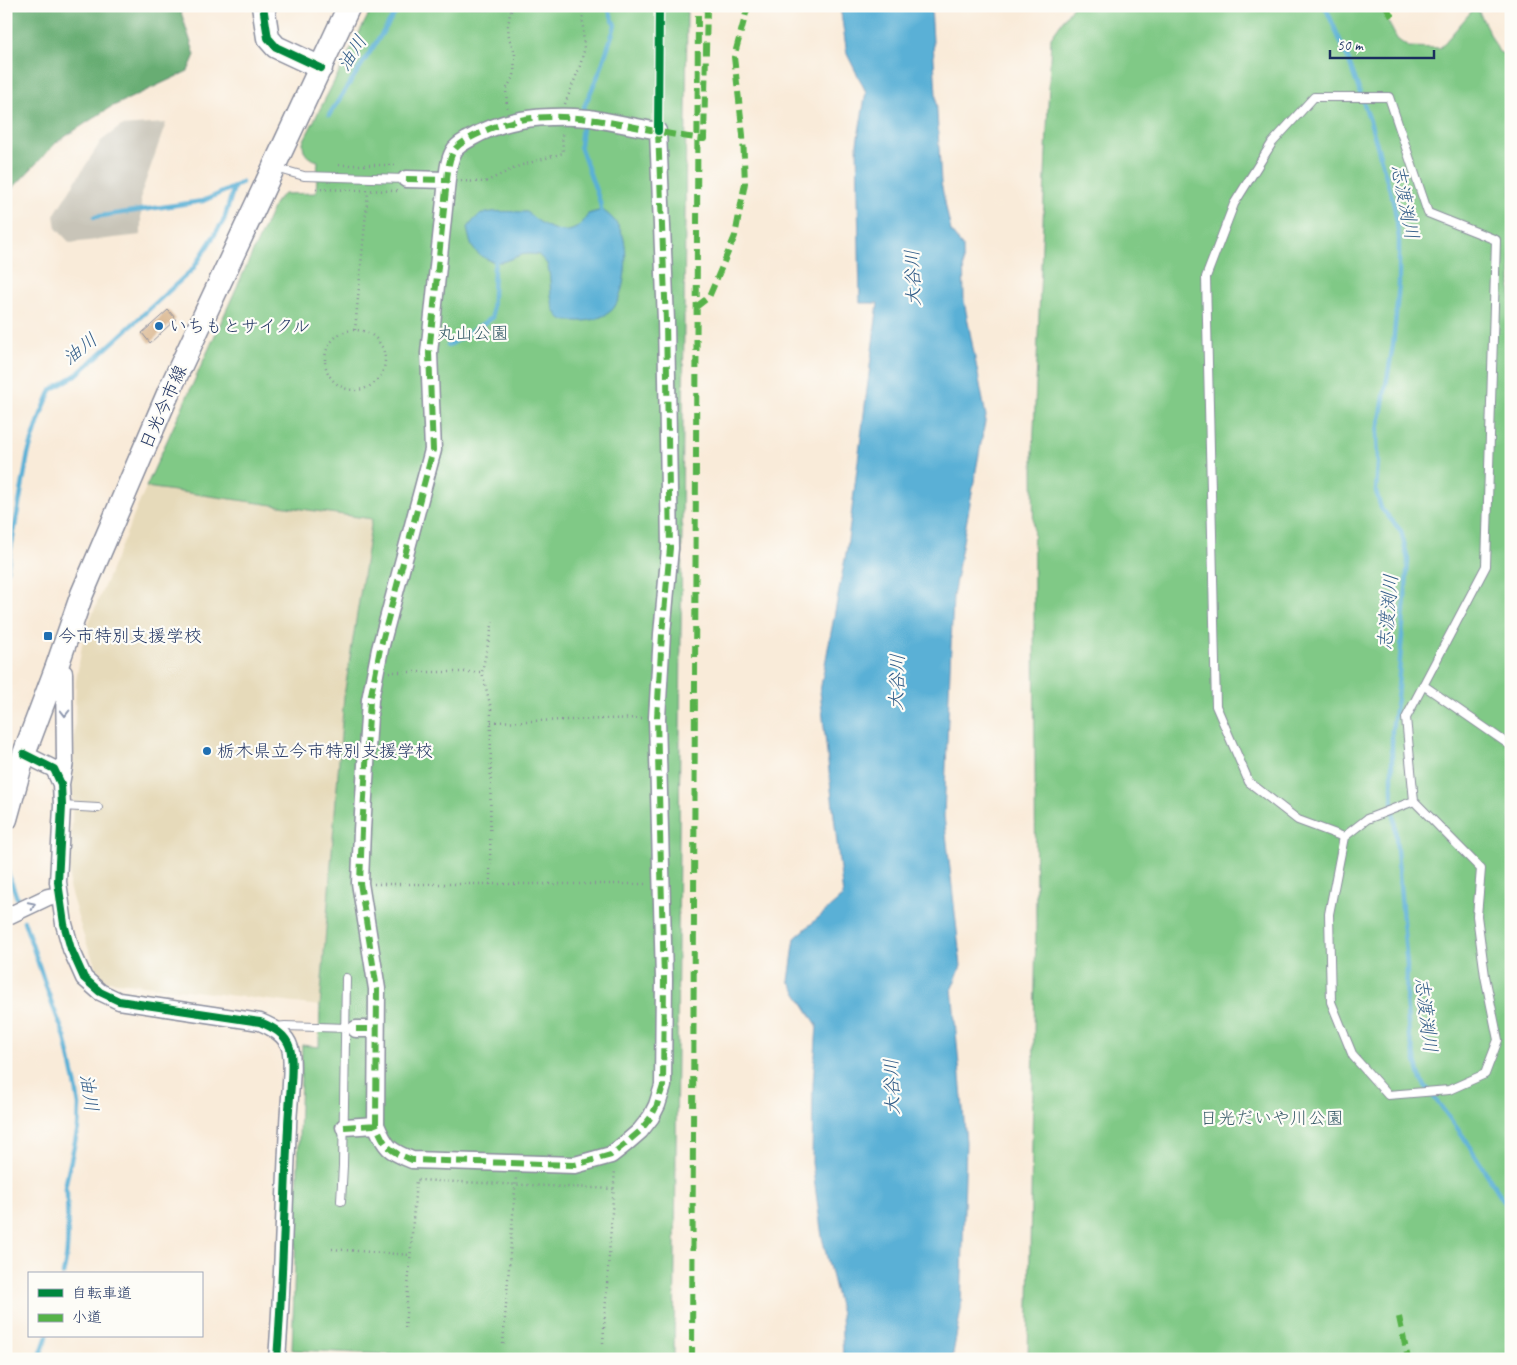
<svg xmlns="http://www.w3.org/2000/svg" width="1517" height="1365" viewBox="0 0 1517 1365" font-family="Caveat,'Klee One',sans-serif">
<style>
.built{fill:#e6daba}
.industrial{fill:#c8c4b8}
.green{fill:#80c986;stroke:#4e7c72}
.forest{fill:#68ad73;stroke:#426e68}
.water{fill:#5ab0d6;stroke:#3a709a}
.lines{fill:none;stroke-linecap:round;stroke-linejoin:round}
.stream{stroke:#5ab0d6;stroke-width:4.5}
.building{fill:#d7b086}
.lane-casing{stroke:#8a8d9c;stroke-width:10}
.street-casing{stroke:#8a8d9c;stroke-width:19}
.secondary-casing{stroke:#8a8d9c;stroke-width:25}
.path{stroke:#8a8d9c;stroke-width:2.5;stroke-dasharray:1 4;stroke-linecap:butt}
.lane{stroke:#fff;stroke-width:8}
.street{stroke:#fff;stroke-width:16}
.secondary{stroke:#fff;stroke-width:22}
.quiet{stroke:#55b248;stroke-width:6;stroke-dasharray:12 6;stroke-linecap:butt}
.cycleway-casing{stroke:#fdfcf7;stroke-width:11}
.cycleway{stroke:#00873e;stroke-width:8}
.oneway{stroke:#8d97ae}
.poi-dot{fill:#1f6fb2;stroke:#fdfcf7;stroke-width:2}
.labels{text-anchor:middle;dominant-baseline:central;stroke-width:4.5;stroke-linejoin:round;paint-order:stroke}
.poi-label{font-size:18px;fill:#1b2f5e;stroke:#fdfcf7;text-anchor:start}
.park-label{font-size:18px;fill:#395d6a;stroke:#fdfcf7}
.street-label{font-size:18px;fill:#1b2f5e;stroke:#fdfcf7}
.water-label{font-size:19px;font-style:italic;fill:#315c88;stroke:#fdfcf7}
</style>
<rect width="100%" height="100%" fill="#fdfcf7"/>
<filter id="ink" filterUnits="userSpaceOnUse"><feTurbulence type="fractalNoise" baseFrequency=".02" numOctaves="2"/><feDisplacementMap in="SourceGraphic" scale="10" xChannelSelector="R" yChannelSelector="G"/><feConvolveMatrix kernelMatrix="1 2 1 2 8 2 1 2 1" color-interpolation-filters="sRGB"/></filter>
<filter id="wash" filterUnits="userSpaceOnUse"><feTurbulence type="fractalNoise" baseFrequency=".0096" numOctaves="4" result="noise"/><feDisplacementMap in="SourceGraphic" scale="20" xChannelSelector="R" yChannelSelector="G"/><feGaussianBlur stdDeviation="1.12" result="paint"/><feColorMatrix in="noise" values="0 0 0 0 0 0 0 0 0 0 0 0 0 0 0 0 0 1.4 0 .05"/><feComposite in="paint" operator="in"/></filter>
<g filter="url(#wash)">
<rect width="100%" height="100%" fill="#f9ebd9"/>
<path class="built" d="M146 487 372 519 344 696 320 1006 101 980 83 934 69 887 72 821 76 681 84 634Z"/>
<path class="industrial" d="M166 123 141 194V235L70 243 56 228 54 215 101 141 121 126Z"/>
<path class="green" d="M373 6H687L674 1359H489L292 1350 302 1045 319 1047 320 1006 344 696 372 519 146 487 276 201 284 194 316 193 318 161C307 158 303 154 303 142Z
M1073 6H1380L1397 39 1408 47 1440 48 1476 6 1499 52 1511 56V1359H1028L1036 926 1033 452 1051 37Z"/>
<path class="forest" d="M6 6H179L195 55 188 71 109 108 57 142 6 195Z"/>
<path class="water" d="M840 6H931L941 183 951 231 963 247 964 301 986 416 953 596 944 816 961 966 952 988 966 1142 961 1309 952 1359H843L841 1314 822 1237 812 1163 813 1084 817 1025 789 981 795 938 843 896 820 691 847 548 878 303H860L857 143 866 92 847 54Z
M602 210C612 216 619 225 623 236 629 254 625 296 612 310 604 318 587 322 576 321 569 321 563 322 558 316 547 302 553 279 547 264 545 261 541 258 539 255 522 252 520 256 505 261 495 265 479 257 473 248 470 244 469 235 467 229 471 224 475 217 482 214 493 210 514 212 527 212 540 224 565 241 581 224 584 222 586 217 588 214Z"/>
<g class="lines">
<path class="stream" d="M1325 6 1348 59 1370 121 1394 204 1399 238V284L1393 345 1377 437 1378 463 1376 491 1381 508 1401 531 1408 560 1397 698 1392 730V792L1407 966 1406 1000 1409 1035 1421 1080 1463 1136 1511 1212
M329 115 400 6
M602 215 600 202 580 146 584 107 600 71 613 32 615 25 607 6
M94 217 203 201 234 187
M448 346 492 318 494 268 497 257
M6 576 28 454 41 414 51 390 76 375 101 353 193 269 224 220 234 187 242 182
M6 867 18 901
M24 921 52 1004 65 1037 75 1082 79 1105 78 1128 65 1187 67 1193C67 1220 70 1248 63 1274
M39 1359 47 1336"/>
</g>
<g id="blocks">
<path class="building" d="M168 310 176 319 150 343 142 333Z"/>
</g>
</g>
<g filter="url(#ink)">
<use href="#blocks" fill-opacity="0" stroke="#8a8d9c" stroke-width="1"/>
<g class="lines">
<g class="lane-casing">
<path id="lane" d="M276 168 304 176 406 179
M1423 685 1511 746
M62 806 98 808
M1344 837 1329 914 1331 1002 1353 1056 1388 1095 1449 1090 1485 1074 1498 1040 1485 976 1477 916 1481 869 1414 801 1367 819 1344 837 1298 820 1249 782 1216 706 1206 277 1234 204 1272 143 1314 97H1389L1428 213 1496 240 1486 566 1406 718 1414 801
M275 1027 285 1026 348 1028
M341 1201 343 1166 346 978"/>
</g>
<g class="street-casing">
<path id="street" d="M574 117 590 118 658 131 666 321 670 548 662 634 657 718 664 979 663 1086 657 1105 651 1117 640 1131 625 1144 611 1155 575 1165 412 1160C389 1151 386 1148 376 1125L377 989 360 883 362 830 370 700 380 649 433 450 429 353 447 180C448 170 449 159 454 151 457 145 464 142 469 139 503 119 536 116 574 117Z
M406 179 447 180
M56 669 64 673 65 762 61 784
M24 754 54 769 61 784 62 806 58 882 64 924 71 949 84 978 100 992 119 1001 260 1022C272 1027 286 1034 290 1048 295 1066 288 1107 288 1127 284 1205 283 1282 277 1359
M6 917 48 897 59 895
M356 1029H376
M344 1127 376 1125"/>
</g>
<g class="secondary-casing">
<path id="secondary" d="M263 6 268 38 276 47 321 68
M6 819 24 754 56 669 82 594 170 389 349 6"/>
</g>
<path class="path" d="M565 104 580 66 584 51 582 6
M507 108 506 90 514 75 515 53 509 38 508 26 510 13 514 6
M339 165H399
M461 181 485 182 519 166 563 153 562 131
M316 189 397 191
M355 330 368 191
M325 360a30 30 0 1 1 60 0a30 30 0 1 1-60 0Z
M389 672H482
M491 722 644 718
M374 884H646
M490 885 491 708 482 672 493 621
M332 1249 410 1255
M405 1328 416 1180 614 1189
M603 1343 615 1169
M503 1344 516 1177
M1105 1359H1108"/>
<use href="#lane" class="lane"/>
<use href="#street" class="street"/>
<use href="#secondary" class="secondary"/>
<path class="quiet" d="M1386 6 1393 19
M658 131 666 321 670 548 662 634 657 718 664 979 663 1086 657 1105 651 1117 640 1131 625 1144 611 1155 575 1165 412 1160C389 1151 386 1148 376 1125L377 989 360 883 362 830 370 700 380 649 433 450 429 353 447 180C448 170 449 156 456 148 465 139 478 134 489 129 561 100 632 131 704 139L707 6
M406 179 447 180
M696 307 709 297 735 236 745 183 743 135 734 57 748 6
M356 1029H376
M344 1127 376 1125
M1399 1317 1408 1359
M692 1359 698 6"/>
<g class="cycleway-casing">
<path id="cycleway" d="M263 6 268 38 276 47 321 68
M658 131 659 6
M24 754 54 769 61 784 62 806 58 882 64 924 71 949 84 978 100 992 119 1001 260 1022C272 1027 286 1034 290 1048 295 1066 288 1107 288 1127 284 1205 283 1282 277 1359"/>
</g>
<use href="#cycleway" class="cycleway"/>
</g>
<defs><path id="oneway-chevron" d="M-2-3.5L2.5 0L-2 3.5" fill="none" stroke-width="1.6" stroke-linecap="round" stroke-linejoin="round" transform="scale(1.25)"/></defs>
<g class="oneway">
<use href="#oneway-chevron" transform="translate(65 713) rotate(90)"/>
<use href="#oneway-chevron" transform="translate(32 905) rotate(-26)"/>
</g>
</g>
<g class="poi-dot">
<circle cx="159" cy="326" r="5"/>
<rect x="43" y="631" width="10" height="10" rx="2.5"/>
<circle cx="207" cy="751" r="5"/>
</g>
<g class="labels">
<g class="poi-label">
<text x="169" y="326">いちもとサイクル</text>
<text x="58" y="636">今市特別支援学校</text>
<text x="217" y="751">栃木県立今市特別支援学校</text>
</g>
<g class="park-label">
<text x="473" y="333">丸山公園</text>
<text x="1272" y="1118">日光だいや川公園</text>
</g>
<g class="street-label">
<text transform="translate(163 407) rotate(-66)">日光今市線</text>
</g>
<g class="water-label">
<text transform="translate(352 53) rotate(-57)">油川</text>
<text transform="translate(1405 202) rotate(79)">志渡渕川</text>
<text transform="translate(913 278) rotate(-92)">大谷川</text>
<text transform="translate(80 349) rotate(-38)">油川</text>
<text transform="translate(1388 612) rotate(-85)">志渡渕川</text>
<text transform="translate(897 682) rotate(-88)">大谷川</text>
<text transform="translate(1426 1015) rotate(83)">志渡渕川</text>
<text transform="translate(892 1087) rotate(-92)">大谷川</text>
<text transform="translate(89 1093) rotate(82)">油川</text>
</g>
</g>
<rect width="1517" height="1365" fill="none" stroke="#fdfcf7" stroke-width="25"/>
<rect x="28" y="1272" width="175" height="65" fill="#fdfcf7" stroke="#a3aaba"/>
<rect x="38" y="1289" width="25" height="8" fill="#00873e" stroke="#a3aaba"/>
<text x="72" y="1298" font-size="15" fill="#1b2f5e">自転車道</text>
<rect x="38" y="1314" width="25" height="8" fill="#55b248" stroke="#a3aaba"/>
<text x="72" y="1322" font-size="15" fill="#1b2f5e">小道</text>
<path d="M1330 50v8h104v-8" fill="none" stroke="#1b2f5e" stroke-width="2.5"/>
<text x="1337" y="50" font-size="15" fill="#1b2f5e" stroke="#fdfcf7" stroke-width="4" paint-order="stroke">50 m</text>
</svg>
